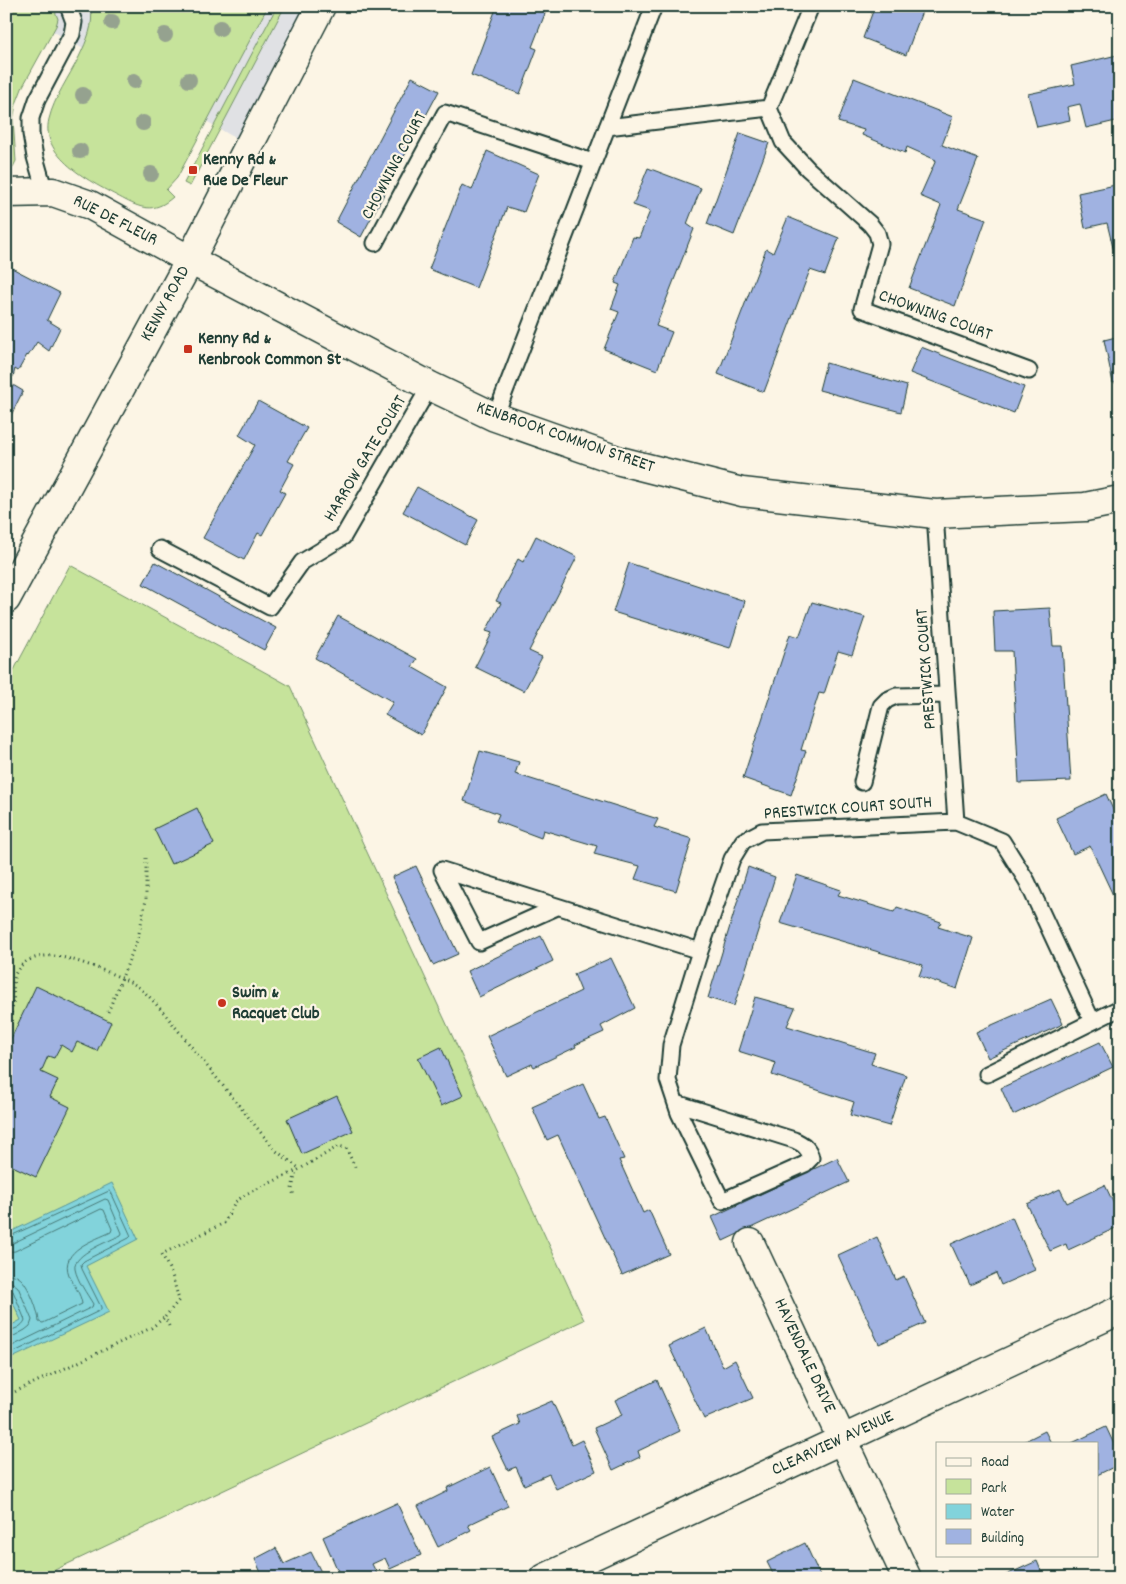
<svg xmlns="http://www.w3.org/2000/svg" width="1126" height="1584" viewBox="0 0 1126 1584" font-family="Dekko,sans-serif">
<style>
.built{fill:#e0e1e4}
.green{fill:#c6e39b;stroke:#729068}
.water{fill:#82d3db;stroke:#5a9798}
.lines{fill:none;stroke-linecap:round;stroke-linejoin:round}
.shore{stroke:#477977;stroke-width:1}
.building{fill:#a0b2e1;stroke:#1f3d34}
.service-casing{stroke:#1f3d34;stroke-width:19}
.minor-casing{stroke:#1f3d34;stroke-width:31}
.secondary-casing{stroke:#1f3d34;stroke-width:31}
.path{stroke:#1f3d34;stroke-width:3;stroke-dasharray:1 4;stroke-linecap:butt}
.service{stroke:#fcf5e5;stroke-width:15}
.minor{stroke:#fcf5e5;stroke-width:28}
.secondary{stroke:#fcf5e5;stroke-width:28}
.tree{fill:#95a28f}
.poi-dot{fill:#c8321e;stroke:#fcf5e5;stroke-width:2}
.labels{text-anchor:middle;dominant-baseline:central;stroke-width:4.5;stroke-linejoin:round;paint-order:stroke}
.poi-label{font-size:18px;font-weight:bold;fill:#1f3d34;stroke:#fcf5e5;text-anchor:start}
.street-label{font-size:18px;fill:#1f3d34;stroke:#fcf5e5}
</style>
<rect width="100%" height="100%" fill="#fcf5e5"/>
<filter id="ink" filterUnits="userSpaceOnUse"><feTurbulence type="fractalNoise" baseFrequency=".02" numOctaves="2"/><feDisplacementMap in="SourceGraphic" scale="10" xChannelSelector="R" yChannelSelector="G"/><feConvolveMatrix kernelMatrix="1 2 1 2 8 2 1 2 1" color-interpolation-filters="sRGB"/></filter>
<g filter="url(#ink)">
<path class="built" d="M10 6H335L259 152Z"/>
<path class="green" d="M6 6H53L58 19 56 26 23 86 16 104 13 120 16 161 12 169 6 173Z
M91 6H268L177 178 166 190 173 197C156 212 144 210 125 200 97 185 39 159 49 119 54 98 69 77 79 57 87 40 94 26 91 6Z
M277 6H285L190 186 184 183Z
M70 565 290 686 584 1320 38 1578H6V685Z"/>
<path class="water" d="M112 1183 138 1239 86 1266 109 1312 6 1361V1320L10 1326 21 1320 6 1288V1234Z"/>
<g class="lines">
<path class="shore" d="M6 1238 109 1191 111 1192 131 1236 129 1238 84 1261 81 1264 82 1269 101 1307V1310L6 1356
M6 1245 13 1243 105 1199 108 1200 122 1233 121 1235C110 1241 72 1254 75 1269 77 1280 87 1294 93 1304L92 1307 6 1349
M6 1252 15 1251 101 1209 104 1210 112 1229 111 1232C95 1240 59 1250 69 1275 73 1284 81 1294 82 1304L43 1323 39 1322C39 1312 29 1287 22 1280 17 1275 12 1274 6 1274
M6 1281 13 1283 18 1287 32 1320 30 1326 25 1330 14 1336H6
M6 1288 13 1291 25 1320C23 1326 13 1332 6 1329"/>
</g>
<path class="building" d="M497 6H548L532 47 537 49 520 94 471 75Z
M869 6H924L906 55 863 38 873 11H867Z
M1117 55 1120 65V120L1086 128 1080 104 1067 107 1070 120 1037 127 1028 94 1075 84 1071 66Z
M412 77 439 91 361 237 336 222Z
M854 78 953 117 942 145 978 159 958 209 986 219 955 306 909 288 941 205 920 196 936 160 907 147 905 153 862 135 864 130 838 122Z
M740 133 769 143 734 235 707 224Z
M487 151 539 174 524 212 507 207 476 288 429 269 462 185 472 190Z
M648 168 701 188 687 224 694 229 656 326 672 332 657 370 604 349 619 312 611 309 620 285 615 283 633 237 639 238 650 211 633 205Z
M1120 184V268H1118L1107 223 1085 228 1078 193Z
M788 217 839 238 825 275 810 270 764 392 718 374 766 249 773 253Z
M6 265 60 293 47 320 60 328 49 351 37 342 28 356 27 355 18 371 15 369 13 377 6 373Z
M1120 336V382L1113 383 1104 340Z
M921 347 1024 387 1014 413 910 373Z
M826 363 907 386 901 412 819 390Z
M6 381 23 391 8 421H6Z
M258 401 307 428 288 461 294 464 280 490 285 493 262 535 258 533 244 560 203 538 255 445 239 435Z
M417 487 478 520 465 545 403 512Z
M536 536 577 557 529 651 542 657 524 691 475 667 492 633 486 631 501 603 496 601 518 559 523 562Z
M155 562 276 628 264 650 143 584Z
M629 563 745 601 730 648 613 612Z
M812 602 865 617 852 655 838 651 824 694 819 693 801 750 806 751 791 795 743 778 790 634 799 637Z
M1050 608 1053 646H1062L1071 781 1019 783 1012 651H995L993 611Z
M338 616 417 659 412 667 447 687 421 735 385 715 393 702 315 658Z
M1120 639V650L1115 641Z
M480 751 519 762 515 774 658 819 654 827 692 839 676 891 635 879 640 866 594 854 597 846 543 830 541 838 496 821 499 814 464 801Z
M1106 794 1120 825V910L1090 846 1073 854 1056 818Z
M197 808 214 844 171 864 154 829Z
M416 866 458 954 433 965 392 877Z
M748 867 775 877 734 1006 708 998Z
M797 875 841 890 838 895 894 912 897 907 941 922 938 927 973 938 957 989 919 976 923 965 780 923Z
M541 936 553 961 479 997 467 971Z
M611 958 635 1008 601 1026 604 1032 575 1045 576 1047 534 1067 532 1064 506 1076 487 1036 581 991 574 974Z
M36 986 111 1022 97 1051 77 1042 72 1052 61 1045 54 1058 48 1056 41 1072 58 1080 50 1097 70 1107 36 1177 6 1163V1049Z
M755 997 795 1008 787 1026 875 1053 871 1064 906 1075 889 1126 850 1115 854 1102 772 1075 776 1063 738 1051Z
M1051 999 1063 1024 988 1058 976 1032Z
M1100 1042 1113 1067 1013 1115 1001 1088Z
M441 1047 463 1096 441 1106 418 1058Z
M583 1084 599 1119 605 1117 624 1159 619 1160 643 1213 649 1210 669 1254 622 1275 558 1135 547 1140 532 1107Z
M337 1096 353 1131 302 1154 287 1119Z
M837 1158 849 1182 723 1241 712 1217Z
M1105 1185 1120 1217V1226L1068 1250 1066 1244 1050 1251 1027 1204 1060 1189 1067 1203Z
M1012 1217 1035 1270 1001 1285 996 1273 970 1285 951 1244Z
M877 1237 896 1280 904 1276 925 1323 879 1344 838 1255Z
M706 1328 723 1367 735 1360 753 1398 704 1419 669 1346Z
M657 1380 680 1431 638 1451 640 1457 613 1470 594 1428 622 1415 615 1400Z
M552 1401 572 1445 582 1440 596 1471 556 1489 549 1474 524 1485 516 1467 508 1470 492 1437 520 1424 517 1416Z
M1106 1427 1120 1457V1464L1097 1475V1443H1072Z
M1045 1431 1051 1443H1021Z
M490 1467 508 1506 468 1525 471 1530 438 1547 418 1506 448 1491 447 1488Z
M397 1503 421 1555 390 1569 385 1558 372 1564 378 1576 374 1578H341L323 1537Z
M1120 1516V1530L1114 1518Z
M805 1543 821 1578H775L767 1562Z
M276 1548 284 1564 311 1552 324 1578H256L262 1575 255 1559Z
M1037 1561 1044 1578H1005L1004 1576Z"/>
<g class="lines">
<g class="service-casing">
<path id="service" d="M811 6 769 108 783 142 808 169 870 224 877 233 880 244 862 309 1029 371
M607 127 769 108
M45 192 35 157 31 134V118L37 100 72 34 74 22 68 6
M375 243 445 113 593 162
M495 417 654 6
M935 514 956 822
M160 549 270 607 302 562 343 537 430 386
M862 782 881 706 887 700 896 696 947 695
M442 870 700 951
M442 870 479 942 557 907
M987 1074 1120 1008
M676 1103 794 1140C803 1144 809 1148 811 1158L805 1164 722 1201 679 1113 668 1080 671 1045 700 951 732 859 743 841 762 831 956 822 1002 841 1027 881 1092 1021"/>
</g>
<g class="minor-casing">
<path id="minor" d="M6 193 53 192 90 205 190 260 430 386 495 417 620 461 742 492 935 514 1085 507 1120 500
M750 1243 907 1578
M545 1578 1120 1310"/>
</g>
<g class="secondary-casing">
<path id="secondary" d="M6 599 190 260 321 6"/>
</g>
<path class="path" d="M108 1012 138 938 146 900V858
M6 1027C9 1020 12 1012 13 1005 15 993 10 978 19 968 27 958 42 955 54 956 72 957 114 974 130 982 144 989 154 1002 164 1013L275 1150 300 1169
M298 1170 339 1146 346 1148 355 1167
M169 1326 165 1317 179 1300 172 1275 162 1254 224 1223 235 1202 248 1193 296 1171 292 1189 294 1196
M6 1396 151 1328 165 1317"/>
<use href="#service" class="service"/>
<use href="#minor" class="minor"/>
<use href="#secondary" class="secondary"/>
</g>
<g class="tree">
<circle cx="112" cy="22" r="8"/>
<circle cx="220" cy="28" r="8"/>
<circle cx="165" cy="35" r="8"/>
<circle cx="189" cy="80" r="8"/>
<circle cx="134" cy="81" r="8"/>
<circle cx="83" cy="95" r="8"/>
<circle cx="143" cy="123" r="8"/>
<circle cx="80" cy="151" r="8"/>
<circle cx="151" cy="174" r="8"/>
</g>
</g>
<g class="poi-dot">
<rect x="188" y="165" width="10" height="10" rx="2.5"/>
<rect x="183" y="344" width="10" height="10" rx="2.5"/>
<circle cx="222" cy="1003" r="5"/>
</g>
<g class="labels">
<g class="poi-label">
<text x="203" y="160">Kenny Rd &amp;<tspan x="203" dy="21">Rue De Fleur</tspan></text>
<text x="198" y="339">Kenny Rd &amp;<tspan x="198" dy="21">Kenbrook Common St</tspan></text>
<text x="232" y="993">Swim &amp;<tspan x="232" dy="21">Racquet Club</tspan></text>
</g>
<g class="street-label">
<text transform="translate(395 166) rotate(-62)">CHOWNING COURT</text>
<text transform="translate(115 221) rotate(27)">RUE DE FLEUR</text>
<text transform="translate(166 304) rotate(-61)">KENNY ROAD</text>
<text transform="translate(935 316) rotate(20)">CHOWNING COURT</text>
<text transform="translate(565 438) rotate(19)">KENBROOK COMMON STREET</text>
<text transform="translate(366 459) rotate(-59)">HARROW GATE COURT</text>
<text transform="translate(927 669) rotate(-94)">PRESTWICK COURT</text>
<text transform="translate(848 809) rotate(-4)">PRESTWICK COURT SOUTH</text>
<text transform="translate(804 1356) rotate(65)">HAVENDALE DRIVE</text>
<text transform="translate(833 1444) rotate(-25)">CLEARVIEW AVENUE</text>
</g>
</g>
<rect width="1126" height="1584" fill="none" stroke="#fcf5e5" stroke-width="25"/>
<rect x="12" y="12" width="1101" height="1559" fill="none" stroke="#1f3d34" stroke-width="2" filter="url(#ink)"/>
<rect x="936" y="1442" width="162" height="115" fill="#fcf5e5" stroke="#a4ab9e"/>
<rect x="946" y="1458" width="25" height="8" fill="#fcf5e5" stroke="#a4ab9e"/>
<text x="981" y="1466" font-size="15" fill="#1f3d34">Road</text>
<rect x="946" y="1479" width="25" height="15" fill="#c6e39b" stroke="#a4ab9e"/>
<text x="981" y="1492" font-size="15" fill="#1f3d34">Park</text>
<rect x="946" y="1504" width="25" height="15" fill="#82d3db" stroke="#a4ab9e"/>
<text x="981" y="1516" font-size="15" fill="#1f3d34">Water</text>
<rect x="946" y="1529" width="25" height="15" fill="#a0b2e1" stroke="#a4ab9e"/>
<text x="981" y="1542" font-size="15" fill="#1f3d34">Building</text>
</svg>
